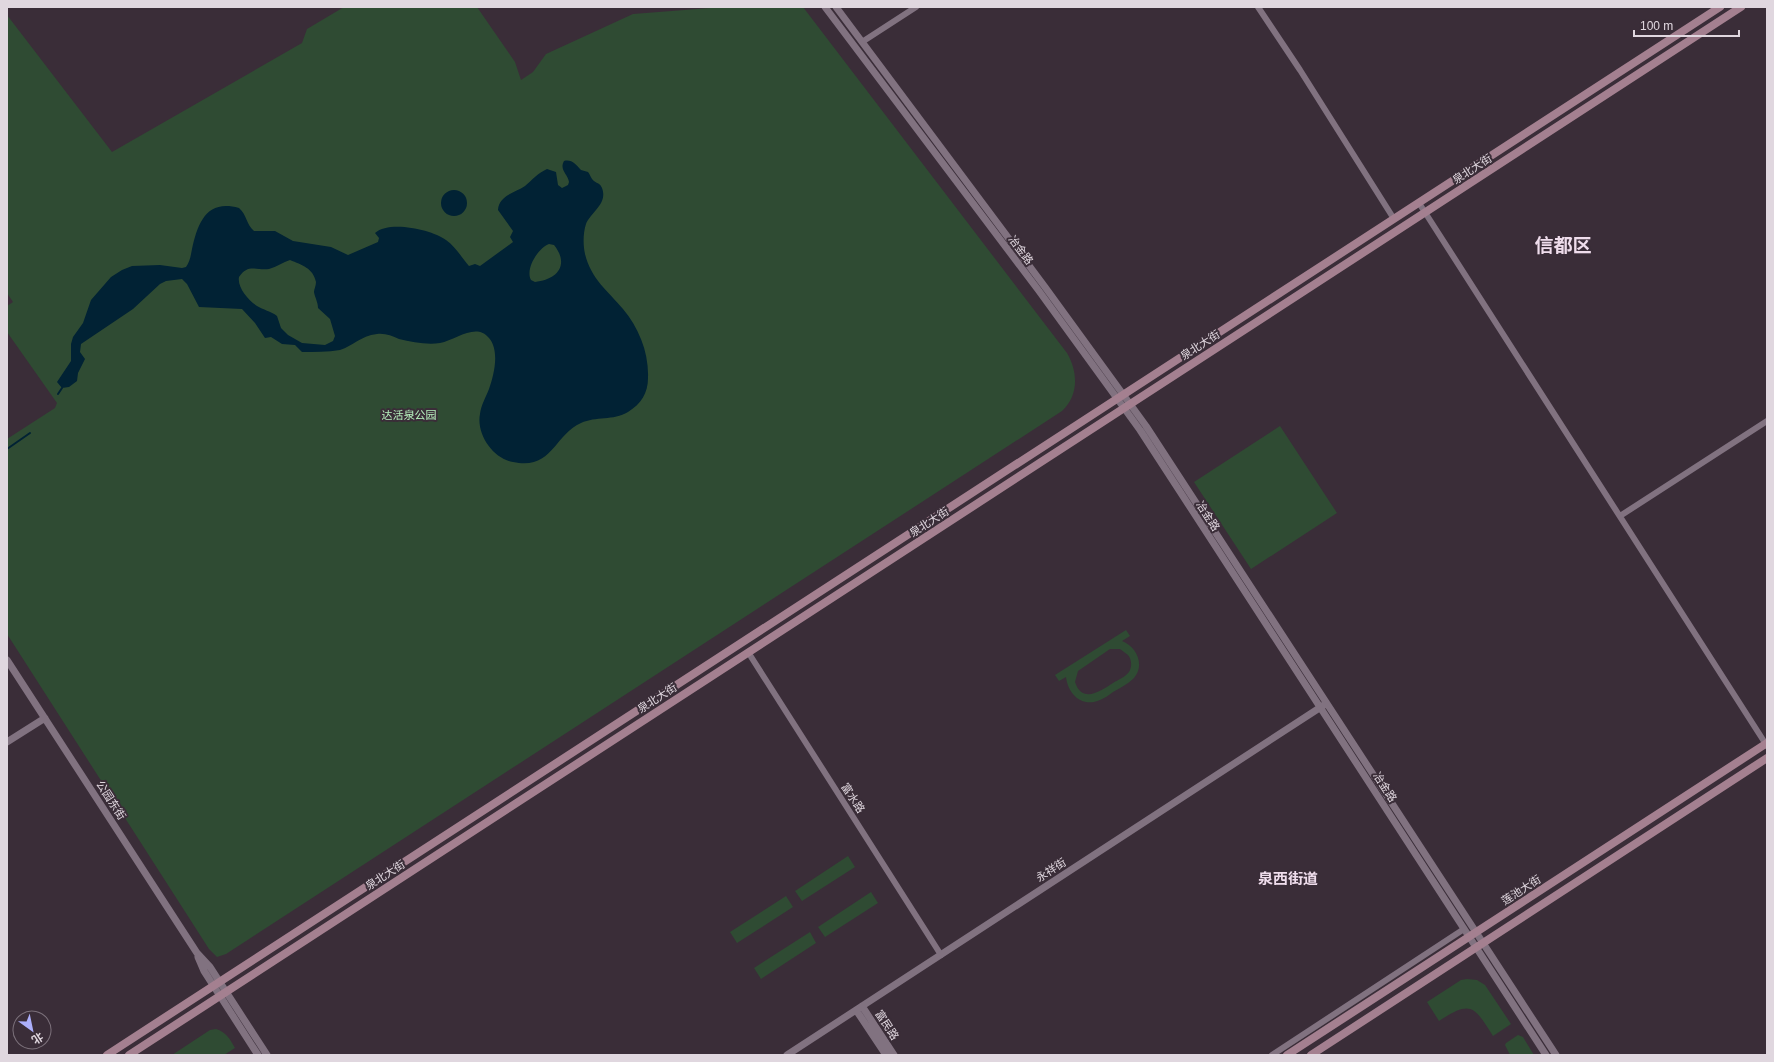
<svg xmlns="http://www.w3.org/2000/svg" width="1774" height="1062" viewBox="0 0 1774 1062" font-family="Helvetica,'Noto Sans SC',sans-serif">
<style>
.green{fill:#2f4b33;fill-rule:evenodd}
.water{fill:#012234;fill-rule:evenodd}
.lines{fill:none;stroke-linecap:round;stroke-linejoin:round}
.stream{stroke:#012234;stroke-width:2}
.minor{stroke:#817280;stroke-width:6}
.tertiary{stroke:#817280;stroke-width:7}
.secondary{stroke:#a48090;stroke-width:8}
.labels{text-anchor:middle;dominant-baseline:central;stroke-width:4;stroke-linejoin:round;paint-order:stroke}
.street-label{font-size:11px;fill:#e0d7df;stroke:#3a2d38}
.park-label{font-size:11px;fill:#b7f2be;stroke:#3a2d38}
.district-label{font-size:15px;font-weight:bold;fill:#efddec;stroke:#3a2d38}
.town-label{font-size:19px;font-weight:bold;fill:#efddec;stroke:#3a2d38}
</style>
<rect width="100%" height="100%" fill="#3a2d38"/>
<path class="green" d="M344 7H477L515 62 521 80 533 72 546 54 633 14 723 7H803L1067 353C1078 372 1079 395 1062 411L226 954 217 957 209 949 7 634V439L55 408 57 403 7 332V306L13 302 7 293V15L112 152 302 43 307 29Z
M1280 426 1337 513 1251 569 1194 482Z
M1126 630 1130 636 1122 641C1137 647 1145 665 1134 678 1128 684 1120 688 1113 692 1109 695 1105 698 1100 700 1082 708 1068 694 1066 677L1059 681 1055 675ZM1110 649H1120L1128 655C1132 660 1132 667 1129 672 1125 677 1118 680 1113 683 1101 691 1082 704 1075 682L1078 671Z
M848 856 855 867 802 901 795 891Z
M871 892 878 903 825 937 818 927Z
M786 896 793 907 737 943 730 932Z
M810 932 816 943 761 979 754 968Z
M1467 979 1477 980 1485 985 1511 1024 1493 1036C1474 1006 1471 1000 1439 1021L1427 1002 1461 980Z
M216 1029C226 1032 230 1039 235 1048L224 1055H172L210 1030Z
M1518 1035 1523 1037 1534 1055H1510L1505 1045 1506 1043Z"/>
<path class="water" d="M564 161C572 159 576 165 581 170L588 172C590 174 591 179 594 181 598 184 600 183 602 188 608 204 591 212 586 224 583 233 583 245 585 254 591 279 608 291 623 309 639 328 649 353 648 378 648 393 641 404 628 412 613 421 596 416 581 423 553 436 553 470 513 462 493 459 476 434 480 414 481 405 486 397 489 389 494 375 500 351 489 338 476 322 456 340 440 343 427 345 412 342 399 339 392 336 385 333 377 334 360 336 353 346 340 350 328 352 314 352 302 352L295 345 282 344 271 337 265 338 255 323 242 309 199 307 187 284 182 279 166 281 160 284 133 309 81 344 80 352 85 359 78 373 77 381 69 387 62 388 57 382 71 361V344L73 337 83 323 91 300 111 277 122 270 132 266 160 265 182 268 186 267C190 262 191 254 192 249 198 222 207 199 239 208 247 215 246 224 254 231H275L293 241 331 247 348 255 378 242 379 238 375 233C390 220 432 230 446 240 455 246 462 258 469 266L475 264 480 266 513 242 510 237 513 231 498 210C499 195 515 193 525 186 532 180 538 173 547 169L556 172 558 185 562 188 568 185 569 182C568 174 559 170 564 161ZM549 244 554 245C570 265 557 280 535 282L531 280C525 269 538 248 549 244ZM290 260C302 265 313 268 316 282 316 286 314 289 314 292 315 298 318 302 318 308L330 319 335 336 333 341 325 345 302 343 288 335 281 328 277 316C271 311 263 310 257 306 248 300 237 287 239 277 248 263 257 271 269 269 277 267 283 262 290 260Z
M441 203a13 13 0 1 1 26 0a13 13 0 1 1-26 0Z"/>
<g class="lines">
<path class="stream" d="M58 394 62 388
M7 449 30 433"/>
<path class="minor" d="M1258 7 1300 70 1394 219
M862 42 916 7
M1419 203 1767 746
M1620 516 1767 421
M748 652 941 955
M1272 1055 1464 929"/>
<path class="tertiary" d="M825 7 1039 291 1140 430 1546 1055
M836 7 1045 287 1146 426 1556 1055
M7 660 197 953 210 967 267 1055
M7 742 45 718
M198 957 204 971 258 1055
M862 1006 894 1055
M856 1010 886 1055
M787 1055 1324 705"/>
<path class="secondary" d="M107 1055 1720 7
M129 1055 1741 7
M1287 1055 1767 743
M1311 1055 1767 758"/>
</g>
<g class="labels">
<g class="street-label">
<text transform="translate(1472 169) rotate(-33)">泉北大街</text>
<text transform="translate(1021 250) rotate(53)">冶金路</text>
<text transform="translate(1200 345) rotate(-33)">泉北大街</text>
<text transform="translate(1208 516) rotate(57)">冶金路</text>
<text transform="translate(929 522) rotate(-33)">泉北大街</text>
<text transform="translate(657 698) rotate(-33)">泉北大街</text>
<text transform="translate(1385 787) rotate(57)">冶金路</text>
<text transform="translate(853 798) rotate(57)">富水路</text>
<text transform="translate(111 800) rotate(57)">公园东街</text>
<text transform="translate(1051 870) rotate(-33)">永祥街</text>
<text transform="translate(385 875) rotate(-33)">泉北大街</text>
<text transform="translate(1521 890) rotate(-33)">莲池大街</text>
<text transform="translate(887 1025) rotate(57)">富民路</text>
</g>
<g class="park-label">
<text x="409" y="415">达活泉公园</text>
</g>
<g class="district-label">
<text x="1288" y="878">泉西街道</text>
</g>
<g class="town-label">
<text x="1563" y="245">信都区</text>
</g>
</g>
<rect width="1774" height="1062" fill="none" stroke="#e0d7df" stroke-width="16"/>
<g transform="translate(32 1030) rotate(147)"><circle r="19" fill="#3a2d38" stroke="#7c717b"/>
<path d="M0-3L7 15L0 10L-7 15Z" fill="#acaffb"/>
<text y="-6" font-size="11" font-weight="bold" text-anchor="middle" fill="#e0d7df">北</text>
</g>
<path d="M1634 30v6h105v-6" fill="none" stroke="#e0d7df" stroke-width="2"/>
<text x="1640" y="30" font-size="12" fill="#e0d7df" stroke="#3a2d38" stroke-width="3" paint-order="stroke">100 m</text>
</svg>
